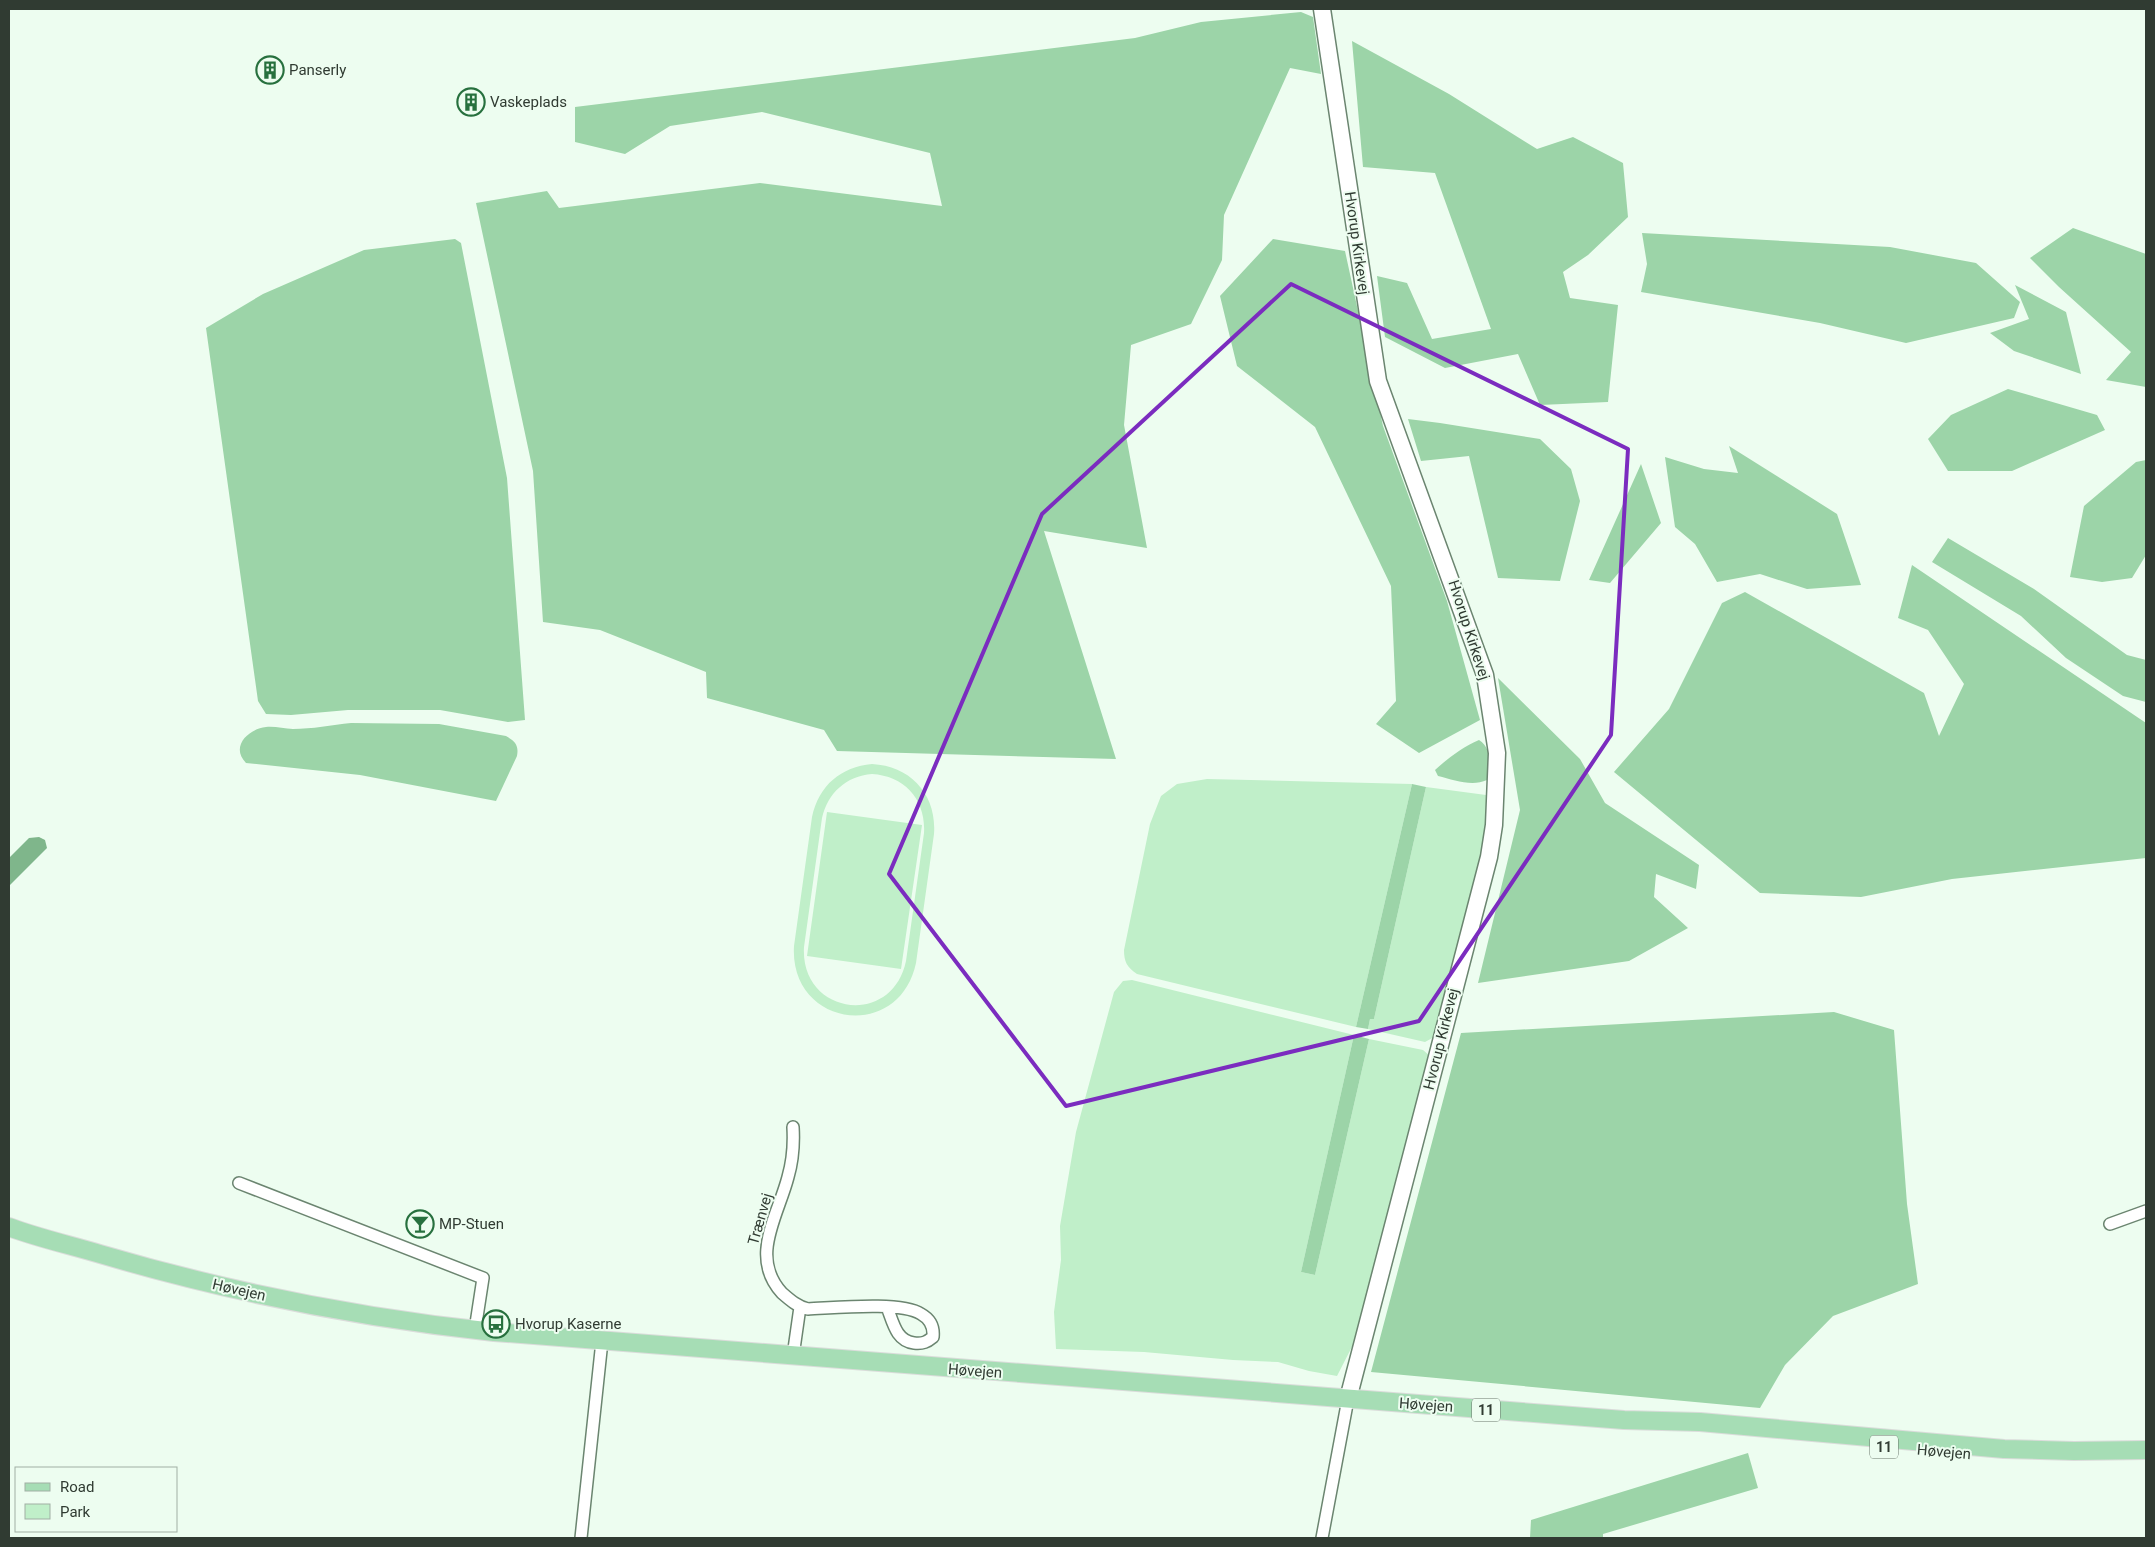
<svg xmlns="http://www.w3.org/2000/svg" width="2155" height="1547" viewBox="0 0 2155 1547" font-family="Roboto,sans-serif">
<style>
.green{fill:#c0efc9;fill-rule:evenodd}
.forest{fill:#9cd4a8}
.water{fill:#7fb68b}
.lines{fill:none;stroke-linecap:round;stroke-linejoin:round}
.street-casing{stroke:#6b8570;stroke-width:14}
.secondary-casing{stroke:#6b8570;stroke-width:19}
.primary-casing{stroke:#dadcda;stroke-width:20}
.street{stroke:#fff;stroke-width:11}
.secondary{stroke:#fff;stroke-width:16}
.primary{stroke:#a6ddb5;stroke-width:18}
.marked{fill:none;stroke:#7b2cbf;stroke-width:4;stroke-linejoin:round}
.labels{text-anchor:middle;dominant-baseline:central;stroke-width:4;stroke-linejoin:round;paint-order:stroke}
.shield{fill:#edfdf0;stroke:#69756b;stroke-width:1}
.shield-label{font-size:14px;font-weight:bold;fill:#303b32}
.poi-label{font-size:15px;fill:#303b32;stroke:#edfdf0;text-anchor:start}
.street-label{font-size:15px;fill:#303b32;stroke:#edfdf0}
</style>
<rect width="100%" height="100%" fill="#edfdf0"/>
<path class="green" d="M872 764C911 766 937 795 934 834L916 963C899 1043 789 1027 794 946L812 817C819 785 841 767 872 764ZM872 774C905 776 926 800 924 833L906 961C892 1028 800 1015 804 947L822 818C828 793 846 776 872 774Z
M1207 779 1412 784 1356 1027 1137 974C1127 967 1124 962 1124 950L1150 824 1161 796 1177 784Z
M1426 787 1486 795 1490 805 1484 844 1436 1036 1425 1042 1368 1029 1370 1019H1374Z
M827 812 922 825 901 969 807 956Z
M1132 980 1354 1035 1301 1272 1315 1275 1369 1039 1423 1050 1430 1056 1357 1337 1337 1376 1309 1371 1278 1362 1233 1360 1144 1352 1056 1349 1054 1312 1061 1260 1060 1226 1076 1132 1114 992 1123 981Z"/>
<path class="forest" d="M1301 12 1313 17 1321 74 1290 68 1224 215 1222 260 1191 324 1131 345 1124 425 1147 548 1044 531 1116 759 837 751 824 730 707 698 706 672 600 630 543 622 533 471 476 203 547 191 559 208 760 183 942 206 930 153 762 112 670 126 625 154 575 142V107L1135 38 1201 22Z
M1352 41 1449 94 1537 149 1573 137 1623 163 1628 217 1588 255 1563 272 1570 298 1618 305 1608 402 1540 405 1518 354 1445 368 1385 337 1377 276 1407 283 1432 339 1491 329 1435 173 1363 167Z
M2073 228 2146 254V387L2106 380 2131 352 2059 287 2030 258Z
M1642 233 1890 247 1976 263 2020 302 2014 318 1906 343 1820 323 1641 292 1647 264Z
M455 239 461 243 507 478 525 720 508 722 440 710H348L291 715 266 714 258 701 206 328 263 294 364 250Z
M1273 239 1345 251 1383 426 1447 601 1480 720 1419 753 1376 724 1396 701 1391 586 1315 427 1237 366 1220 296Z
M2015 285 2066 312 2081 374 2014 351 1990 333 2029 319Z
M2008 389 2097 415 2105 430 2012 471H1948L1928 439 1951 415Z
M1408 419 1440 423 1540 439 1571 469 1580 501 1560 581 1498 578 1469 456 1421 461Z
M1729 446 1837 514 1861 585 1807 589 1760 574 1717 582 1695 544 1675 527 1665 457 1704 469 1738 473Z
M2146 460V555L2132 578 2102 582 2070 577 2084 506 2136 462Z
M1641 464 1661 523 1610 583 1589 580Z
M1948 538 2034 589 2127 655 2146 660V702L2123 696 2066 658 2021 616 1932 562Z
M1912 565 2146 723V858L1952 879 1861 897 1760 893 1614 772 1669 709 1722 603 1745 592 1924 693 1939 736 1964 684 1928 630 1898 618Z
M1498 678 1580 759 1605 803 1699 865 1696 889 1656 874 1654 897 1688 928 1629 961 1478 983 1520 810Z
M351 723 439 724 506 736C515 741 519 745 517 756L496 801 360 775 246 763C230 747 248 729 266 727 275 726 284 729 293 729 312 729 332 725 351 723Z
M1479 740C1492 748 1492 768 1487 780 1472 787 1454 780 1438 776L1435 770C1448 758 1463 747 1479 740Z
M1412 784 1426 787 1374 1019H1370L1368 1029 1356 1027Z
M1834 1012 1894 1030 1907 1204 1918 1284 1833 1316 1785 1365 1760 1408 1371 1372 1461 1033Z
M1354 1035 1369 1039 1315 1275 1301 1272Z
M1748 1453 1758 1488 1603 1534V1538H1530L1531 1520Z"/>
<path class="water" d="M39 837 45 840 47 848 9 886V858L29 838Z"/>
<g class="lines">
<g class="street-casing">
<path id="street" d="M793 1127C794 1144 793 1160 788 1177 778 1216 749 1257 782 1293 790 1300 798 1307 808 1309 834 1308 901 1301 921 1314 930 1319 934 1327 933 1337 927 1342 923 1344 914 1343 896 1341 893 1322 887 1307
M239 1183 483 1278 475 1330
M2110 1224 2146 1211
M793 1356 800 1307
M581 1538 602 1341
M1322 1538 1348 1399"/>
</g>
<g class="secondary-casing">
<path id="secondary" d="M1322 9 1378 381 1485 675 1497 753 1494 825 1489 857 1348 1399"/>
</g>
<g class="primary-casing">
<path id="primary" d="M9 1227C38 1238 70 1245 100 1254 229 1292 361 1318 494 1332L1624 1420 1700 1422 2004 1449 2074 1451 2146 1450"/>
</g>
<use href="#street" class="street"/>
<use href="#secondary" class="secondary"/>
<use href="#primary" class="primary"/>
</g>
<path class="marked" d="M1291 284 1628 449 1611 735 1419 1021 1066 1106 889 874 1042 514Z"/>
<defs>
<g id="building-ring" transform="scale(1.4375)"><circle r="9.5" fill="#edfdf0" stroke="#27703e" stroke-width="1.5"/><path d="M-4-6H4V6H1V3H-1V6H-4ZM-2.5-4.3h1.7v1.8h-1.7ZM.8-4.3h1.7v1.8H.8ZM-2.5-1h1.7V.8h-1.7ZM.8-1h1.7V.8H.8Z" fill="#27703e"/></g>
<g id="bar-ring" transform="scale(1.4375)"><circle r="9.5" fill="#edfdf0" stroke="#27703e" stroke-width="1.5"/><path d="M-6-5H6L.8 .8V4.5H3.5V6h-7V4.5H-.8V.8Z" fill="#27703e"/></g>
<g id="bus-ring" transform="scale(1.4375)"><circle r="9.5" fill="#edfdf0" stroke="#27703e" stroke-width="1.5"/><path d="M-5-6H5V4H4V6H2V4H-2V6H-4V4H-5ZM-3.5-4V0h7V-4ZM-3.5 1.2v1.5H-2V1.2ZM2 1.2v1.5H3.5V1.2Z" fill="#27703e"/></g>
</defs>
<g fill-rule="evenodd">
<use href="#building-ring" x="270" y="70"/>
<use href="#building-ring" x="471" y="102"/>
<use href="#bar-ring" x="420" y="1224"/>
<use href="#bus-ring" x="496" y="1324"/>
</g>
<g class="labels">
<g class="shield">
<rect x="1472" y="1398.5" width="28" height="23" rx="4"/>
<rect x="1870" y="1435.5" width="28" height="23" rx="4"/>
</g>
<g class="shield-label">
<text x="1486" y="1410">11</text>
<text x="1884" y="1447">11</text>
</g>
<g class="poi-label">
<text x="289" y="70">Panserly</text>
<text x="490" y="102">Vaskeplads</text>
<text x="439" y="1224">MP-Stuen</text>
<text x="515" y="1324">Hvorup Kaserne</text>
</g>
<g class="street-label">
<text transform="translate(1357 243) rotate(82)">Hvorup Kirkevej</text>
<text transform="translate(1469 630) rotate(72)">Hvorup Kirkevej</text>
<text transform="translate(1441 1039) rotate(-76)">Hvorup Kirkevej</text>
<text transform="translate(760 1219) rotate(-74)">Trænvej</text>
<text transform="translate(239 1290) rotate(13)">Høvejen</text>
<text transform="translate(975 1371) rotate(4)">Høvejen</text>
<text transform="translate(1426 1405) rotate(4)">Høvejen</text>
<text transform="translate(1944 1452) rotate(5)">Høvejen</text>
</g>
</g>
<rect width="2155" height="1547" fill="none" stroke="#303b32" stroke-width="20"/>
<rect x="15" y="1467" width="162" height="65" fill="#edfdf0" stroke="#a1afa4"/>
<rect x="25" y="1483" width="25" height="8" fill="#a6ddb5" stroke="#a1afa4"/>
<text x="60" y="1492" font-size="15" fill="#303b32">Road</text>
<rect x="25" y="1504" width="25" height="15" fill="#c0efc9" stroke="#a1afa4"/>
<text x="60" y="1517" font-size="15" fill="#303b32">Park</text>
</svg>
